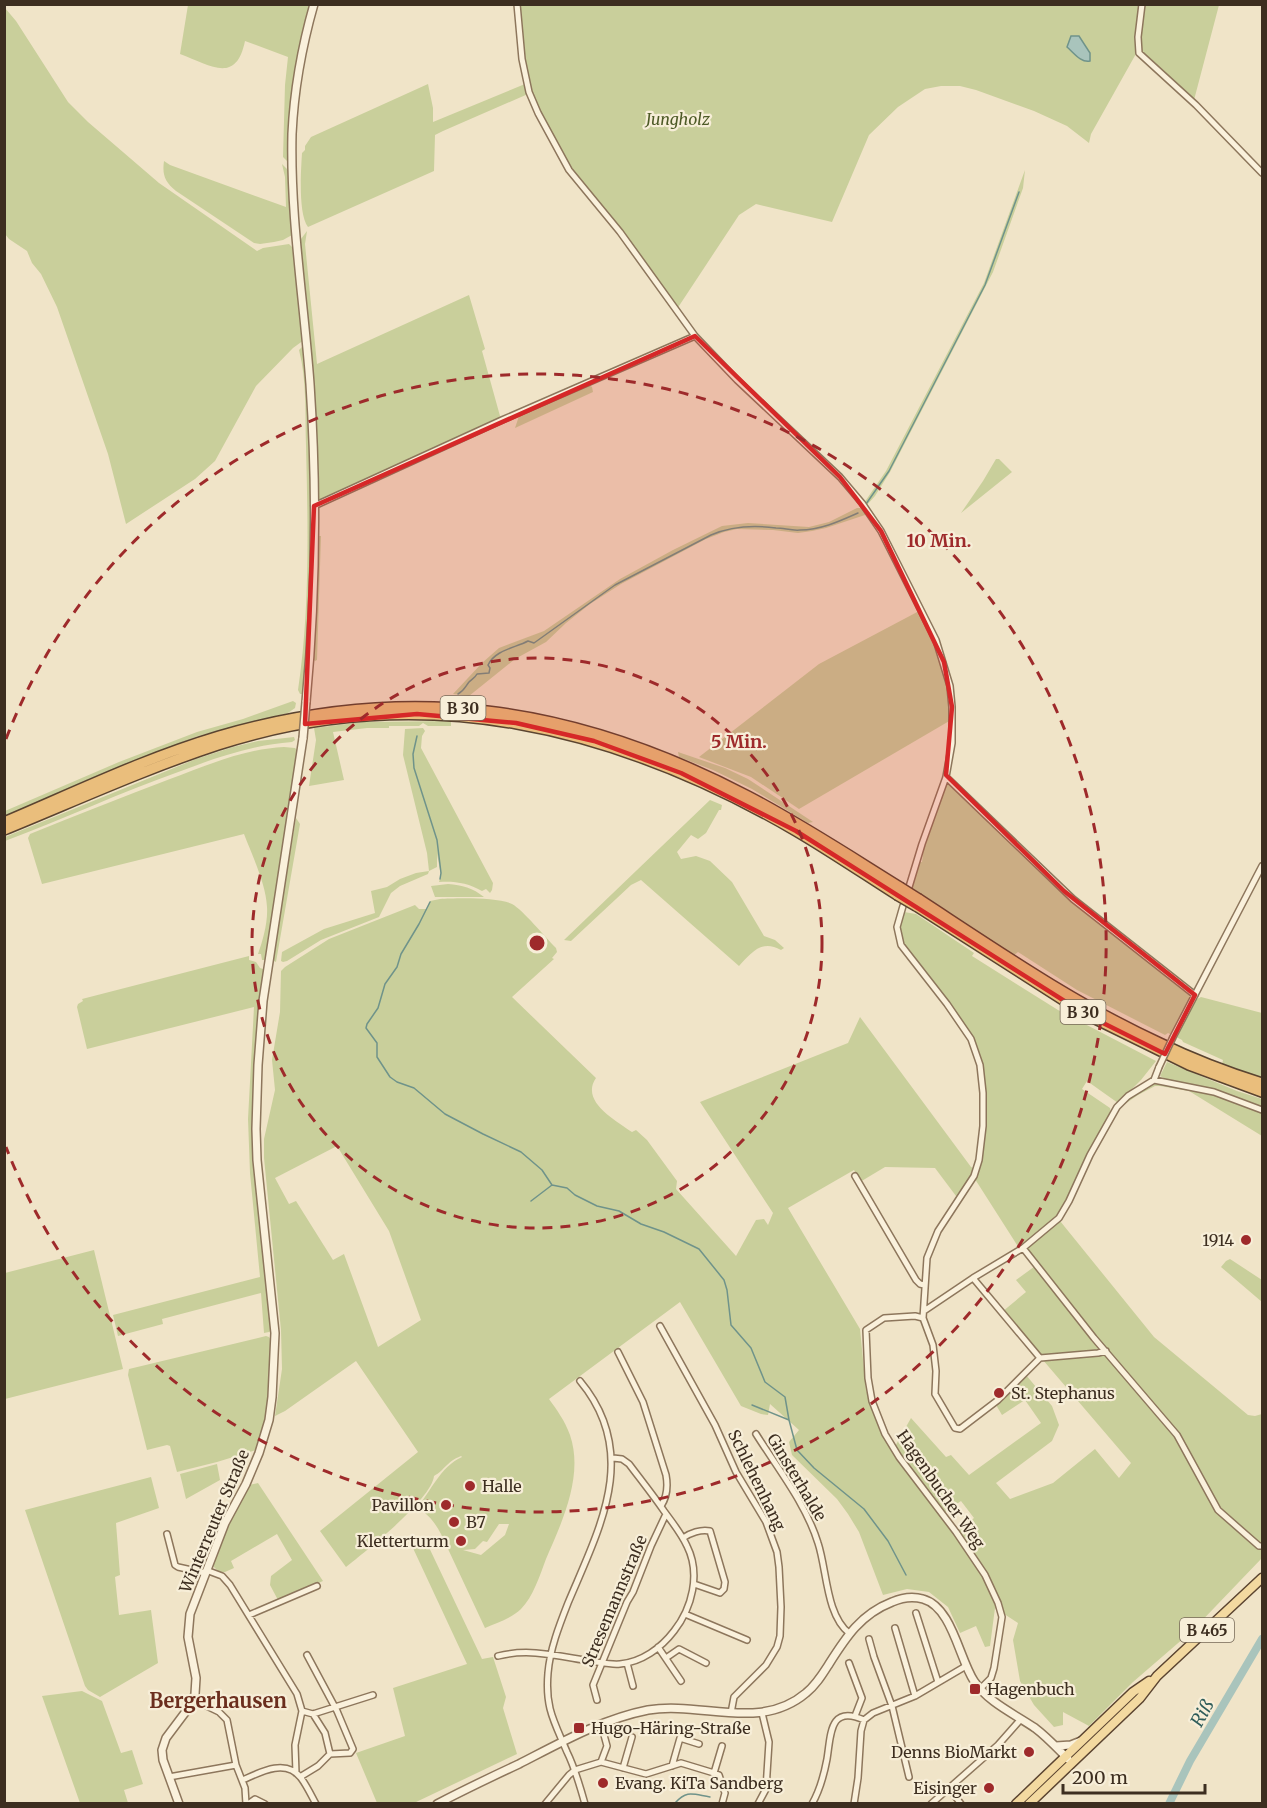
<svg xmlns="http://www.w3.org/2000/svg" width="1267" height="1808" viewBox="0 0 1267 1808" font-family="Merriweather,serif">
<style>
.green{fill:#c9cf9b;fill-rule:evenodd}
.water{fill:#a9c4bc;stroke:#6f938a;stroke-width:1.5}
.lines{fill:none;stroke-linecap:round;stroke-linejoin:round}
.stream{stroke:#6f938a;stroke-width:1.5}
.river{stroke:#a9c4bc;stroke-width:8}
.minor-casing{stroke:#8d765c;stroke-width:8}
.tertiary-casing{stroke:#8d765c;stroke-width:10}
.primary-casing{stroke:#5b4430;stroke-width:11}
.trunk-casing{stroke:#5b4430;stroke-width:12}
.minor{stroke:#faf1dc;stroke-width:5}
.tertiary{stroke:#faf1dc;stroke-width:7}
.primary{stroke:#f3d9a0;stroke-width:8}
.trunk{stroke:#eabe7c;stroke-width:9}
.minor-bridge-casing{stroke:#8d765c;stroke-width:8;stroke-linecap:butt}
.tertiary-bridge-casing{stroke:#8d765c;stroke-width:10;stroke-linecap:butt}
.trunk-bridge-casing{stroke:#5b4430;stroke-width:12;stroke-linecap:butt}
.minor-bridge{stroke:#faf1dc;stroke-width:5}
.tertiary-bridge{stroke:#faf1dc;stroke-width:7}
.trunk-bridge{stroke:#eabe7c;stroke-width:9}
.marked{fill:#d62828;fill-opacity:0.2;stroke:#d62828;stroke-width:4.5;stroke-linejoin:round}
.ring{fill:none;stroke:#9e2a2b;stroke-width:3;stroke-dasharray:10 8}
.poi-dot{fill:#9e2a2b;stroke:#f7eed8;stroke-width:2}
.labels{text-anchor:middle;dominant-baseline:central;stroke-width:4.5;stroke-linejoin:round;paint-order:stroke}
.shield{fill:#f7eed8;stroke:#756857;stroke-width:1.5}
.shield-label{font-size:15px;font-weight:bold;fill:#3d2e20}
.park-label{font-size:16px;font-style:italic;fill:#4d5a26;stroke:#f7eed8}
.poi-label{font-size:16px;fill:#3d2e20;stroke:#f7eed8;text-anchor:start}
.street-label{font-size:16px;fill:#3d2e20;stroke:#f7eed8}
.water-label{font-size:18px;font-style:italic;fill:#2f5d5a;stroke:#f7eed8}
.quarter-label{font-size:20px;font-weight:bold;fill:#6b2e1e;stroke:#f7eed8}
.centre{fill:#9e2a2b;stroke:#f7eed8;stroke-width:3}
.ring-label{font-size:18px;text-anchor:middle;font-weight:bold;fill:#9e2a2b;stroke:#f7eed8;stroke-width:4.5;stroke-linejoin:round;paint-order:stroke}
</style>
<rect width="100%" height="100%" fill="#f0e4c8"/>
<path class="green" d="M188 5H311L290 160 288 162 283 157 285 85 288 57 245 41C236 85 210 65 180 54Z
M519 5H1219L1194 100 1137 52 1091 134 1089 143 1067 126 1034 111 976 90 960 86H941L925 89 898 107 869 135 832 222 756 204 739 215 677 309 621 231 572 169 547 124 531 91 525 63Z
M5 8 16 21 68 102 88 122 159 183 257 251 263 248 289 244 293 248 296 253 304 340 293 348 256 386 215 461 195 479 126 524 108 454 57 307 41 274 32 263 27 251 9 239 5 234Z
M428 84 433 108V122L525 84 528 94 443 131 435 135 434 171 308 227C298 214 301 170 302 153L305 150V146L311 137Z
M164 161 170 165 286 207 285 177 282 164 291 173 294 229 292 235 283 240 274 242 260 244 254 243 176 191C165 182 162 175 164 161Z
M1025 170 1023 188 993 272 890 472 875 496 866 506 864 503 886 471 984 283Z
M307 231 305 244 317 364 469 295 485 349 482 351 500 416 498 419 320 501H317L300 245 301 239Z
M303 346 305 348C310 427 313 506 311 585 310 620 307 656 305 691L303 694H300L298 690C310 610 308 527 306 446 305 415 307 380 299 350Z
M589 385 592 387 593 392 515 428 520 413Z
M996 459H999L1012 472 961 513 983 481Z
M857 508H862L868 514 826 528 812 531 798 533 773 530 737 529 724 532 706 539 621 584 590 604 566 623 546 642 515 659 469 696 453 694 482 663 499 648 544 631 620 579 673 550 722 526 748 523 809 527 829 522Z
M317 536H321L317 660 315 661 313 659Z
M921 610 932 633 947 682 951 720 799 809 751 777 699 757 819 664Z
M293 701 296 703 295 708 288 713 198 736 89 779 5 816V811L119 762 197 732 243 719Z
M451 721V726H428L423 723 419 726H389V728H367L333 732 344 780 309 786 316 740 314 728 363 722Z
M423 728 425 731 422 736 421 748 493 883 492 890 490 893 486 889 482 891C468 883 455 881 439 882L441 876 437 854V867L429 871 428 874 400 886 391 893 379 917 321 940 287 961 283 962 281 961 282 952 324 929 375 913 371 891 387 887 400 879 416 873 429 871 427 853 403 755 405 729Z
M294 737 295 740 292 742C252 745 218 757 181 771 121 792 64 819 5 841V837L196 759 233 747 258 741Z
M284 747 295 748 298 751V756L267 960H262L261 954H258C263 940 268 922 267 907 266 884 252 855 244 834L42 884 28 838 30 834C76 815 123 797 170 779 208 765 244 749 284 747Z
M678 752 725 768 748 779 813 822 808 823 752 789 713 770 679 757Z
M951 782 1068 896 1189 992 1191 999 1189 1011 1195 1000 1201 997 1262 1013V1079L1222 1064 1223 1060 1183 1042 1182 1040 1168 1033 1165 1035 1077 990 1018 952 1013 956 912 888 919 862H922L924 847 945 784Z
M710 800 722 805 721 810H719L706 833 698 839 691 835 677 852 681 859 696 856 710 861 732 882 764 936 775 940 784 948 781 950C762 939 752 952 739 966L641 880 631 885 571 941 564 940Z
M296 818 300 824 276 962 272 960Z
M448 884C462 885 473 888 484 897H435L431 886Z
M440 899C456 898 498 897 512 904 523 910 545 937 556 948L557 952 552 958 554 959 512 997 596 1078C580 1101 615 1120 632 1132L636 1130 647 1140 677 1181 676 1189 736 1256 756 1220 764 1219 768 1225 773 1213 700 1102 848 1043 860 1017 971 1167 977 1170 985 1113 975 1044 901 943 899 922 904 912 916 914 974 953 972 956 1058 1010 1156 1061 1141 1080 1118 1103 1087 1081 1082 1089 1110 1108 1111 1114 1073 1191 1061 1211 1056 1216 1154 1337 1248 1415 1255 1416 1262 1414V1558L1192 1631 1133 1682 1089 1726 1063 1712V1725L1054 1727 1034 1705 1020 1681 1013 1640 1018 1623 995 1608 990 1646 985 1647 976 1626 960 1633 948 1607 929 1592 907 1589 883 1595 859 1532 848 1514 837 1499 792 1455 789 1442 799 1430 770 1404 768 1415 761 1414 741 1406 680 1302 549 1399C557 1410 565 1421 570 1435 584 1476 562 1522 546 1559 540 1575 533 1597 521 1609 512 1618 496 1623 485 1628L441 1534C435 1523 429 1514 417 1508 431 1491 440 1467 462 1457L461 1456C446 1462 445 1470 434 1476 432 1499 365 1552 346 1567L320 1531 418 1452 356 1361 285 1411 275 1416 282 1369 281 1330 264 1158V1139L275 1090 272 1060 280 1012 281 971 285 967 329 939 415 905 419 909H427L430 901ZM337 1146 389 1231 421 1320 378 1347 344 1254 333 1260 296 1201 289 1204 275 1178ZM885 1167 935 1168 959 1200 973 1176 1019 1248 1038 1264 1016 1280 1026 1292 1002 1312 1131 1463 1119 1478 1095 1449 1053 1483 1010 1499 996 1483 1052 1441 1059 1425 1052 1406 1026 1375 996 1405 1002 1415 1025 1400 1041 1423 969 1475 951 1455 946 1457 911 1418 893 1450 873 1410 866 1390 860 1329 788 1208 854 1170 860 1182ZM961 1501 974 1518 957 1531 944 1513ZM499 1524H509L505 1535 481 1555 463 1550 475 1549 483 1541 487 1542Z
M249 956V960L256 962 260 968 263 969 265 976 254 1122 272 1330 269 1332 264 1333 261 1293 162 1319 163 1324 118 1336 113 1315 260 1277 250 1173 248 1119 254 1007 87 1049 77 1007 78 1004 83 1001 82 999Z
M1167 1062 1237 1091 1262 1099V1136L1189 1091 1160 1086H1155L1138 1095 1122 1106 1112 1117 1129 1098 1155 1082 1200 1090 1201 1086 1168 1080 1160 1076Z
M94 1250 123 1369 5 1399V1273Z
M1230 1259 1262 1280V1302L1221 1267 1226 1261Z
M266 1336 269 1337 272 1342 271 1388 264 1428 256 1450 217 1462 177 1472 170 1446 167 1445 147 1450 128 1375 129 1369Z
M217 1464 220 1480 186 1499 180 1474Z
M151 1477 159 1508 116 1523 120 1575 115 1577 119 1615 151 1610 158 1663 100 1697 88 1690 85 1686 25 1510Z
M258 1483 323 1581 278 1600 270 1585 271 1576 292 1560 277 1534 231 1561 234 1568 225 1572H219L212 1565 230 1520 249 1485Z
M425 1539 482 1659 493 1657 506 1697 503 1708 517 1754 414 1803H377L356 1753 405 1736 393 1688 467 1664 412 1546Z
M82 1691 102 1701 121 1753 132 1750 143 1784 124 1790 128 1803H80L42 1696Z"/>
<path class="water" d="M1071 36H1079L1090 53V61C1081 63 1074 53 1067 47Z"/>
<g class="lines">
<path class="stream" d="M866 504 889 471 985 285 1019 192
M458 694C464 691 465 687 469 682 472 679 475 678 477 674L489 673 490 668 488 665C495 650 515 648 528 641L534 643 615 585 711 535C732 526 754 525 776 528 784 528 792 531 800 530 821 530 840 521 858 513
M417 736 413 754 414 768 437 840 441 873 440 879
M430 902 419 924 401 954 397 967 385 984 378 1008 367 1024 366 1028 377 1043V1057L390 1077 397 1082 414 1088 445 1114 483 1134 521 1152 542 1170 552 1185
M531 1201 552 1185 567 1188 575 1195 597 1206 619 1211 641 1224 664 1232 699 1249 724 1280 727 1290 731 1325 751 1348 765 1382 785 1397 789 1420
M752 1405 789 1420 797 1450 814 1468 864 1509 888 1541 906 1575
M675 1803C687 1790 692 1794 710 1797"/>
<path class="river" d="M1169 1804 1190 1761 1262 1639"/>
<g class="minor-casing">
<path id="minor" d="M517 4 522 59 529 92 538 113 569 170 620 232 695 336 737 380 840 477 862 503 881 531 936 640 950 686 952 707V743L946 777 922 844 909 887
M1142 4 1138 37 1139 53 1196 105 1262 173
M314 506 502 420 695 336
M946 777 1073 899 1195 995
M903 906 897 927 901 945 947 1004 971 1039 980 1065 983 1093V1126L979 1160 974 1176 938 1231 927 1258 923 1318
M1173 1037 1262 866
M1154 1080 1214 1092 1262 1110
M855 1176 916 1280 920 1284 924 1285
M1023 1248 1094 1338 1177 1435 1218 1510 1259 1546H1262
M924 1311 973 1278 1023 1248 1059 1218 1069 1201 1090 1155 1117 1107 1128 1096 1154 1080 1159 1067
M923 1318 915 1316 884 1318 866 1330 868 1378 872 1401 885 1434 899 1457 956 1532 985 1575 998 1603 1002 1617 994 1668 991 1678 980 1689
M923 1318 933 1345 936 1371 935 1394 955 1428 960 1429 998 1400 1040 1358 973 1278
M660 1326 715 1425 736 1472 766 1522 777 1552 779 1567 781 1607 780 1636 777 1647 766 1665 734 1697 731 1713
M618 1352 643 1402 666 1475C668 1486 667 1497 661 1506
M1040 1358 1098 1353 1106 1351
M580 1381C641 1454 599 1529 568 1603 559 1626 550 1649 548 1673 545 1708 554 1721 567 1752 575 1768 580 1786 585 1804
M756 1434C778 1469 806 1504 818 1543 827 1570 826 1615 849 1633
M167 1534 175 1565 178 1567 205 1573
M683 1538C690 1533 701 1529 710 1531L725 1582 724 1589 720 1593 694 1584
M206 1570 222 1576 230 1585 297 1694 302 1711 295 1745 296 1773
M916 1613 938 1682
M685 1614 747 1640
M249 1615 317 1586
M895 1628 915 1696
M869 1639 874 1657 892 1706 909 1777
M658 1647 681 1681
M498 1656C529 1648 558 1656 589 1661 599 1662 610 1665 620 1664 642 1662 661 1648 674 1631 692 1608 701 1574 687 1546 681 1533 672 1522 664 1511 653 1495 641 1480 629 1464L622 1459 613 1458
M666 1658 679 1649 706 1663
M627 1663 633 1686
M849 1663 862 1698 855 1716
M194 1700 219 1712 227 1720 236 1765 245 1788 246 1804
M597 1700 593 1685 627 1602 633 1592 651 1546 666 1514
M302 1711 313 1714 373 1695
M313 1714 325 1733 330 1754
M601 1762 607 1746 604 1735
M672 1766 680 1738 699 1744
M623 1768 632 1737
M714 1773 722 1746
M169 1777 236 1765
M300 1777 318 1766 330 1754 350 1753 353 1749 337 1711 307 1655
M243 1780C260 1772 286 1758 301 1778 307 1786 311 1795 316 1804
M949 1788 961 1804
M248 1804 255 1799 265 1804
M545 1804 569 1775 575 1770 601 1762 646 1774 681 1763 714 1773 719 1775 725 1793 722 1804
M758 1804 766 1789 769 1742 762 1713
M812 1804C820 1790 824 1775 827 1759 831 1735 829 1704 864 1720
M854 1804 858 1778 861 1731 864 1720 873 1713 915 1696 966 1666
M931 1804 998 1745 1021 1719"/>
</g>
<g class="tertiary-casing">
<path id="tertiary" d="M306 702C316 597 317 489 310 384 304 301 290 217 292 134 294 91 302 46 314 4
M1056 1746 1071 1745 1081 1741
M179 1804 163 1760 162 1750 166 1738 190 1706 195 1694 196 1678 188 1637 190 1614 225 1523 246 1484 259 1453 269 1420 272 1397 275 1333 257 1160 256 1129 258 1065 263 1001 303 738
M437 1804C464 1790 491 1777 519 1764 560 1743 602 1719 648 1710 702 1701 760 1732 806 1693 816 1685 822 1675 829 1664 846 1637 861 1614 892 1602 901 1598 913 1596 923 1599 952 1607 959 1658 974 1681 989 1703 1013 1713 1035 1728 1047 1737 1057 1748 1068 1759"/>
</g>
<g class="primary-casing">
<path id="primary" d="M1016 1804 1133 1692 1149 1681
M1029 1804 1140 1698 1157 1676 1262 1578"/>
</g>
<g class="trunk-casing">
<path id="trunk" d="M4 822C75 792 145 758 219 736 408 681 574 705 748 796 800 823 850 856 900 887
M4 830C75 801 145 769 218 745 423 679 615 726 796 831 830 851 864 874 897 895
M919 899C997 950 1075 1004 1160 1043 1193 1059 1227 1072 1262 1083
M916 906 1085 1014 1189 1065 1262 1092"/>
</g>
<use href="#minor" class="minor"/>
<use href="#tertiary" class="tertiary"/>
<use href="#primary" class="primary"/>
<use href="#trunk" class="trunk"/>
<g class="minor-bridge-casing">
<path id="minor-bridge" d="M1159 1067 1173 1037"/>
</g>
<g class="tertiary-bridge-casing">
<path id="tertiary-bridge" d="M303 738 306 702"/>
</g>
<g class="trunk-bridge-casing">
<path id="trunk-bridge" d="M900 887 919 899
M897 895 916 906"/>
</g>
<use href="#minor-bridge" class="minor-bridge"/>
<use href="#tertiary-bridge" class="tertiary-bridge"/>
<use href="#trunk-bridge" class="trunk-bridge"/>
</g>
<path class="marked" d="M695 336 840 477 881 531 944 662 952 707 946 775 1064 891 1195 995 1165 1054 1085 1014 796 831 681 773 594 741 516 723 417 714 305 724 314 506Z"/>
<g class="ring">
<circle cx="537" cy="943" r="285"/>
<path d="M6 739A569 569 0 1 1 6 1147"/>
</g>
<g class="poi-dot">
<circle cx="1246" cy="1240" r="6"/>
<circle cx="999" cy="1393" r="6"/>
<circle cx="470" cy="1486" r="6"/>
<circle cx="446" cy="1505" r="6"/>
<circle cx="454" cy="1522" r="6"/>
<circle cx="461" cy="1541" r="6"/>
<rect x="969" y="1683" width="12" height="12" rx="3"/>
<rect x="573" y="1722" width="12" height="12" rx="3"/>
<circle cx="1029" cy="1752" r="6"/>
<circle cx="603" cy="1783" r="6"/>
<circle cx="989" cy="1788" r="6"/>
</g>
<g class="labels">
<g class="shield">
<rect x="440.5" y="696" width="45" height="24" rx="4.5"/>
<rect x="1060.5" y="1000" width="45" height="24" rx="4.5"/>
<rect x="1180" y="1618" width="54" height="24" rx="4.5"/>
</g>
<g class="shield-label">
<text x="463" y="708">B 30</text>
<text x="1083" y="1012">B 30</text>
<text x="1207" y="1630">B 465</text>
</g>
<g class="park-label">
<text x="678" y="119">Jungholz</text>
</g>
<g class="poi-label">
<text x="1234" y="1240" text-anchor="end">1914</text>
<text x="1011" y="1393">St. Stephanus</text>
<text x="482" y="1486">Halle</text>
<text x="434" y="1505" text-anchor="end">Pavillon</text>
<text x="466" y="1522">B7</text>
<text x="449" y="1541" text-anchor="end">Kletterturm</text>
<text x="987" y="1689">Hagenbuch</text>
<text x="591" y="1728">Hugo-Häring-Straße</text>
<text x="1017" y="1752" text-anchor="end">Denns BioMarkt</text>
<text x="615" y="1783">Evang. KiTa Sandberg</text>
<text x="977" y="1788" text-anchor="end">Eisinger</text>
</g>
<g class="street-label">
<text transform="translate(797 1477) rotate(59)">Ginsterhalde</text>
<text transform="translate(757 1480) rotate(64)">Schlehenhang</text>
<text transform="translate(941 1489) rotate(55)">Hagenbucher Weg</text>
<text transform="translate(214 1521) rotate(-67)">Winterreuter Straße</text>
<text transform="translate(614 1601) rotate(-67)">Stresemannstraße</text>
</g>
<g class="water-label">
<text transform="translate(1202 1713) rotate(-61)">Riß</text>
</g>
<g class="quarter-label">
<text x="218" y="1700">Bergerhausen</text>
</g>
</g>
<circle cx="537" cy="943" r="9" class="centre"/>
<g class="ring-label">
<text x="939" y="547">10 Min.</text>
<text x="739" y="748">5 Min.</text>
</g>
<rect width="1267" height="1808" fill="none" stroke="#3d2e20" stroke-width="12"/>
<path d="M1063 1784v9h142v-9" fill="none" stroke="#3d2e20" stroke-width="3"/>
<text x="1072" y="1784" font-size="18" fill="#3d2e20" stroke="#f7eed8" stroke-width="4.5" paint-order="stroke">200 m</text>
</svg>
